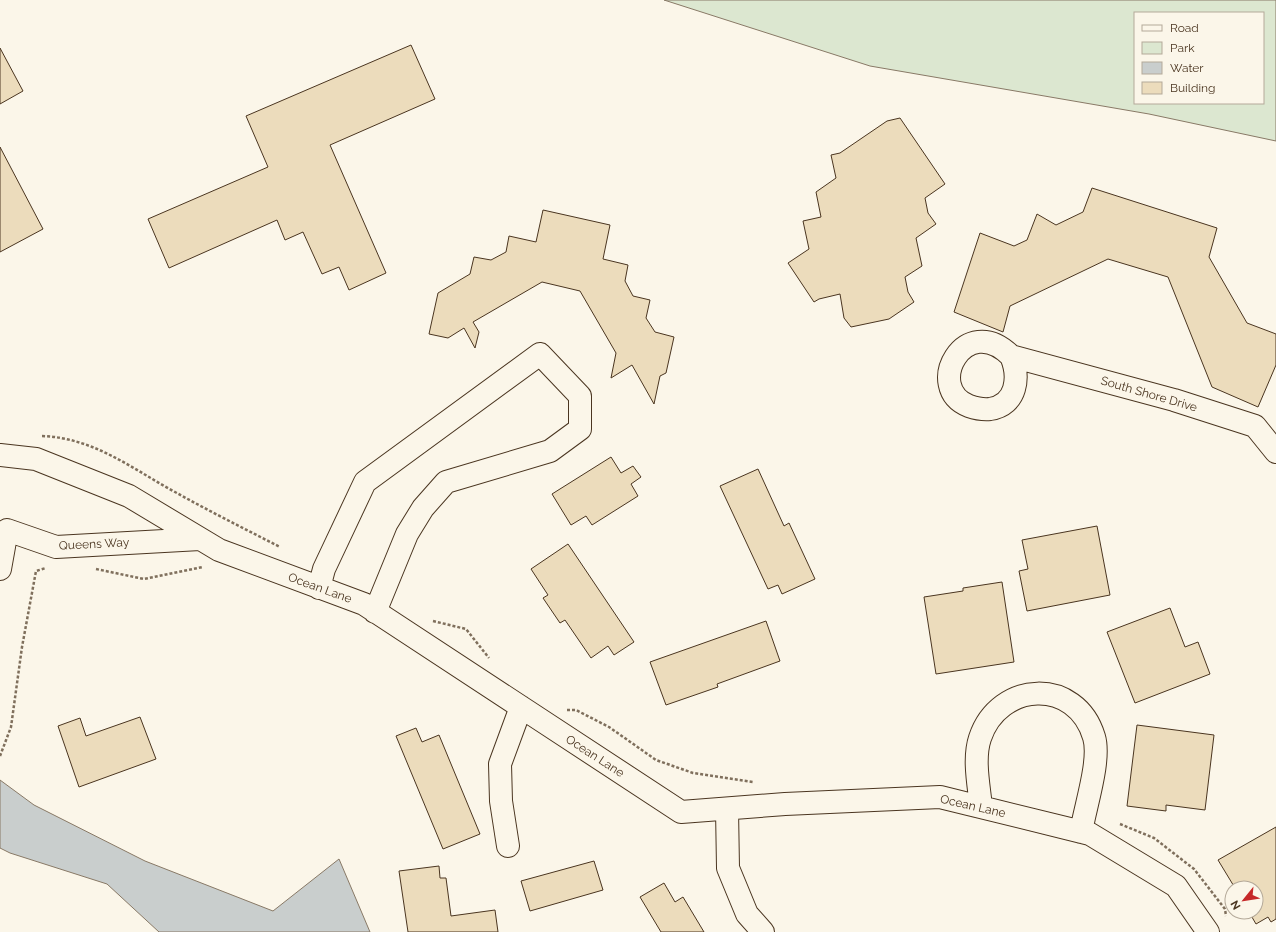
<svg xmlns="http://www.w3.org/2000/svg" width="1276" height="932" viewBox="0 0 1276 932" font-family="Raleway,sans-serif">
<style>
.green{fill:#dce7d0;stroke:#887966;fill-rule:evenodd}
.water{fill:#c9cecd;stroke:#887966}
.building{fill:#ecdcbc;stroke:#4a3520}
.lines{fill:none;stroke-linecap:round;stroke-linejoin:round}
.minor-casing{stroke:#4a3520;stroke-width:24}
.path{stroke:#7f6f5c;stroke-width:2.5;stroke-dasharray:3 2;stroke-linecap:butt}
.minor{stroke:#fbf6e9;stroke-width:22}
.labels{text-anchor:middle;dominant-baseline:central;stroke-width:3;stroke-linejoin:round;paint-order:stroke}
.street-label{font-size:12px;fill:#4a3520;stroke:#fbf6e9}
</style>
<rect width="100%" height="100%" fill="#fbf6e9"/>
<path class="green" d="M664 0H1276V141L1149 114 870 66ZM1135 13H1263V103H1135Z"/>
<path class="water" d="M0 780 34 805 145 861 273 911 339 859 370 932H159L107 884 10 853 0 848Z"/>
<path class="building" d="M411 45 435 99 330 145 386 273 349 290 339 267 322 274 303 232 285 240 277 220 169 268 148 219 268 167 246 116Z
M0 48 23 91 0 104Z
M900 118 945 184 925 198 928 213 936 224 916 238 922 266 905 277 908 292 914 302 889 319 851 327 844 318 840 294 819 299 814 302 788 263 809 249 803 221 821 217 816 192 836 178 831 155 840 153 887 121Z
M0 147 43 229 0 252Z
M1092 188 1217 228 1209 257 1247 323 1276 334V365L1258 407 1212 387 1168 277 1108 259 1010 306 1003 332 954 312 980 233 1014 246 1027 240 1037 214 1056 225 1083 212Z
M543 210 610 225 603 259 628 265 625 281 633 296 650 300 646 318 655 332 674 337 666 373 660 376 654 404 632 365 611 378 616 353 580 291 542 282 473 322 479 332 475 348 464 328 448 338 429 334 438 293 470 274 474 257 491 260 506 252 509 236 536 242Z
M611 457 621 473 633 466 641 477 631 484 638 496 592 525 586 516 571 525 552 494Z
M758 469 784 526 789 523 815 579 782 594 778 585 768 589 720 486Z
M1097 526 1110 595 1027 611 1019 571 1028 569 1022 540Z
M568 544 634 642 614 655 608 646 591 658 565 620 560 623 543 598 548 595 531 569Z
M1002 582 1014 662 936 674 924 597 963 591V588Z
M1170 608 1185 647 1198 642 1210 674 1135 703 1107 632Z
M766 621 780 661 717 684 718 687 666 705 650 662Z
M140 717 156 759 79 787 58 726 80 718 86 736Z
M1137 725 1214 735 1205 810 1166 805V811L1127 806Z
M416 728 422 742 439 735 480 834 443 849 396 736Z
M1276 827V919L1271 922 1268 917 1256 924 1249 912H1256V888H1235L1218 860Z
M594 861 603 890 530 911 521 881Z
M439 866 440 878H446L451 916 495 910 498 932H408L399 871Z
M664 883 675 902 683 897 704 932H661L640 897Z"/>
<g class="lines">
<g class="minor-casing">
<path id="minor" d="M1011 356C1020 377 1017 405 990 409 982 410 975 408 969 406 923 388 965 310 1011 356L1174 400 1255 426 1276 452
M0 455 36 459 129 496 219 550 364 604 681 812 785 804 940 797 1090 834 1176 886 1208 932
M0 569 7 530 56 547 200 539
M319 588 324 569 365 482 540 354 580 396V429L550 451 446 482 423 508 407 534 375 612
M981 807C979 786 973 759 980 738 999 681 1076 677 1094 737 1101 760 1085 807 1081 832
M727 809 728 868 747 914 763 932
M508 846 501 801 500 764 521 707"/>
</g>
<path class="path" d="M42 436C94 438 131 468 175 492 209 511 245 529 280 547
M96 569 144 579 203 567
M433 621 466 629 489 658
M567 710H576L609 727 656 760 693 773 753 782
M0 756 11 727 22 647 36 571 46 568
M1120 824 1154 838 1194 869 1225 909 1226 916"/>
<use href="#minor" class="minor"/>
</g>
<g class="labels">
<g class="street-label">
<text transform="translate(1149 394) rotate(16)">South Shore Drive</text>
<text transform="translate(94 544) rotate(-3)">Queens Way</text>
<text transform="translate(320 588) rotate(20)">Ocean Lane</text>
<text transform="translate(595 756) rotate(33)">Ocean Lane</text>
<text transform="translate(973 806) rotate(13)">Ocean Lane</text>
</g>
</g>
<rect x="1134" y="12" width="130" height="92" fill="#fbf6e9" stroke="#b4a999"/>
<rect x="1142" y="25" width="20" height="6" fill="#fbf6e9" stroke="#b4a999"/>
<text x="1170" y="32" font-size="12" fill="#4a3520">Road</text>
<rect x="1142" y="42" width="20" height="12" fill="#dce7d0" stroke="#b4a999"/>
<text x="1170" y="52" font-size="12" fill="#4a3520">Park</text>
<rect x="1142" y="62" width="20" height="12" fill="#c9cecd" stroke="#b4a999"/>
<text x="1170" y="72" font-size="12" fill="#4a3520">Water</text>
<rect x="1142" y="82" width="20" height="12" fill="#ecdcbc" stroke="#b4a999"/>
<text x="1170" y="92" font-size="12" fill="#4a3520">Building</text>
<g transform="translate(1244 900) rotate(240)"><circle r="19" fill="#fbf6e9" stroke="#b4a999"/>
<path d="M0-3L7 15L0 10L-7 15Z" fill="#c62828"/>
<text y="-6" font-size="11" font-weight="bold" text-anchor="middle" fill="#4a3520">N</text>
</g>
</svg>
